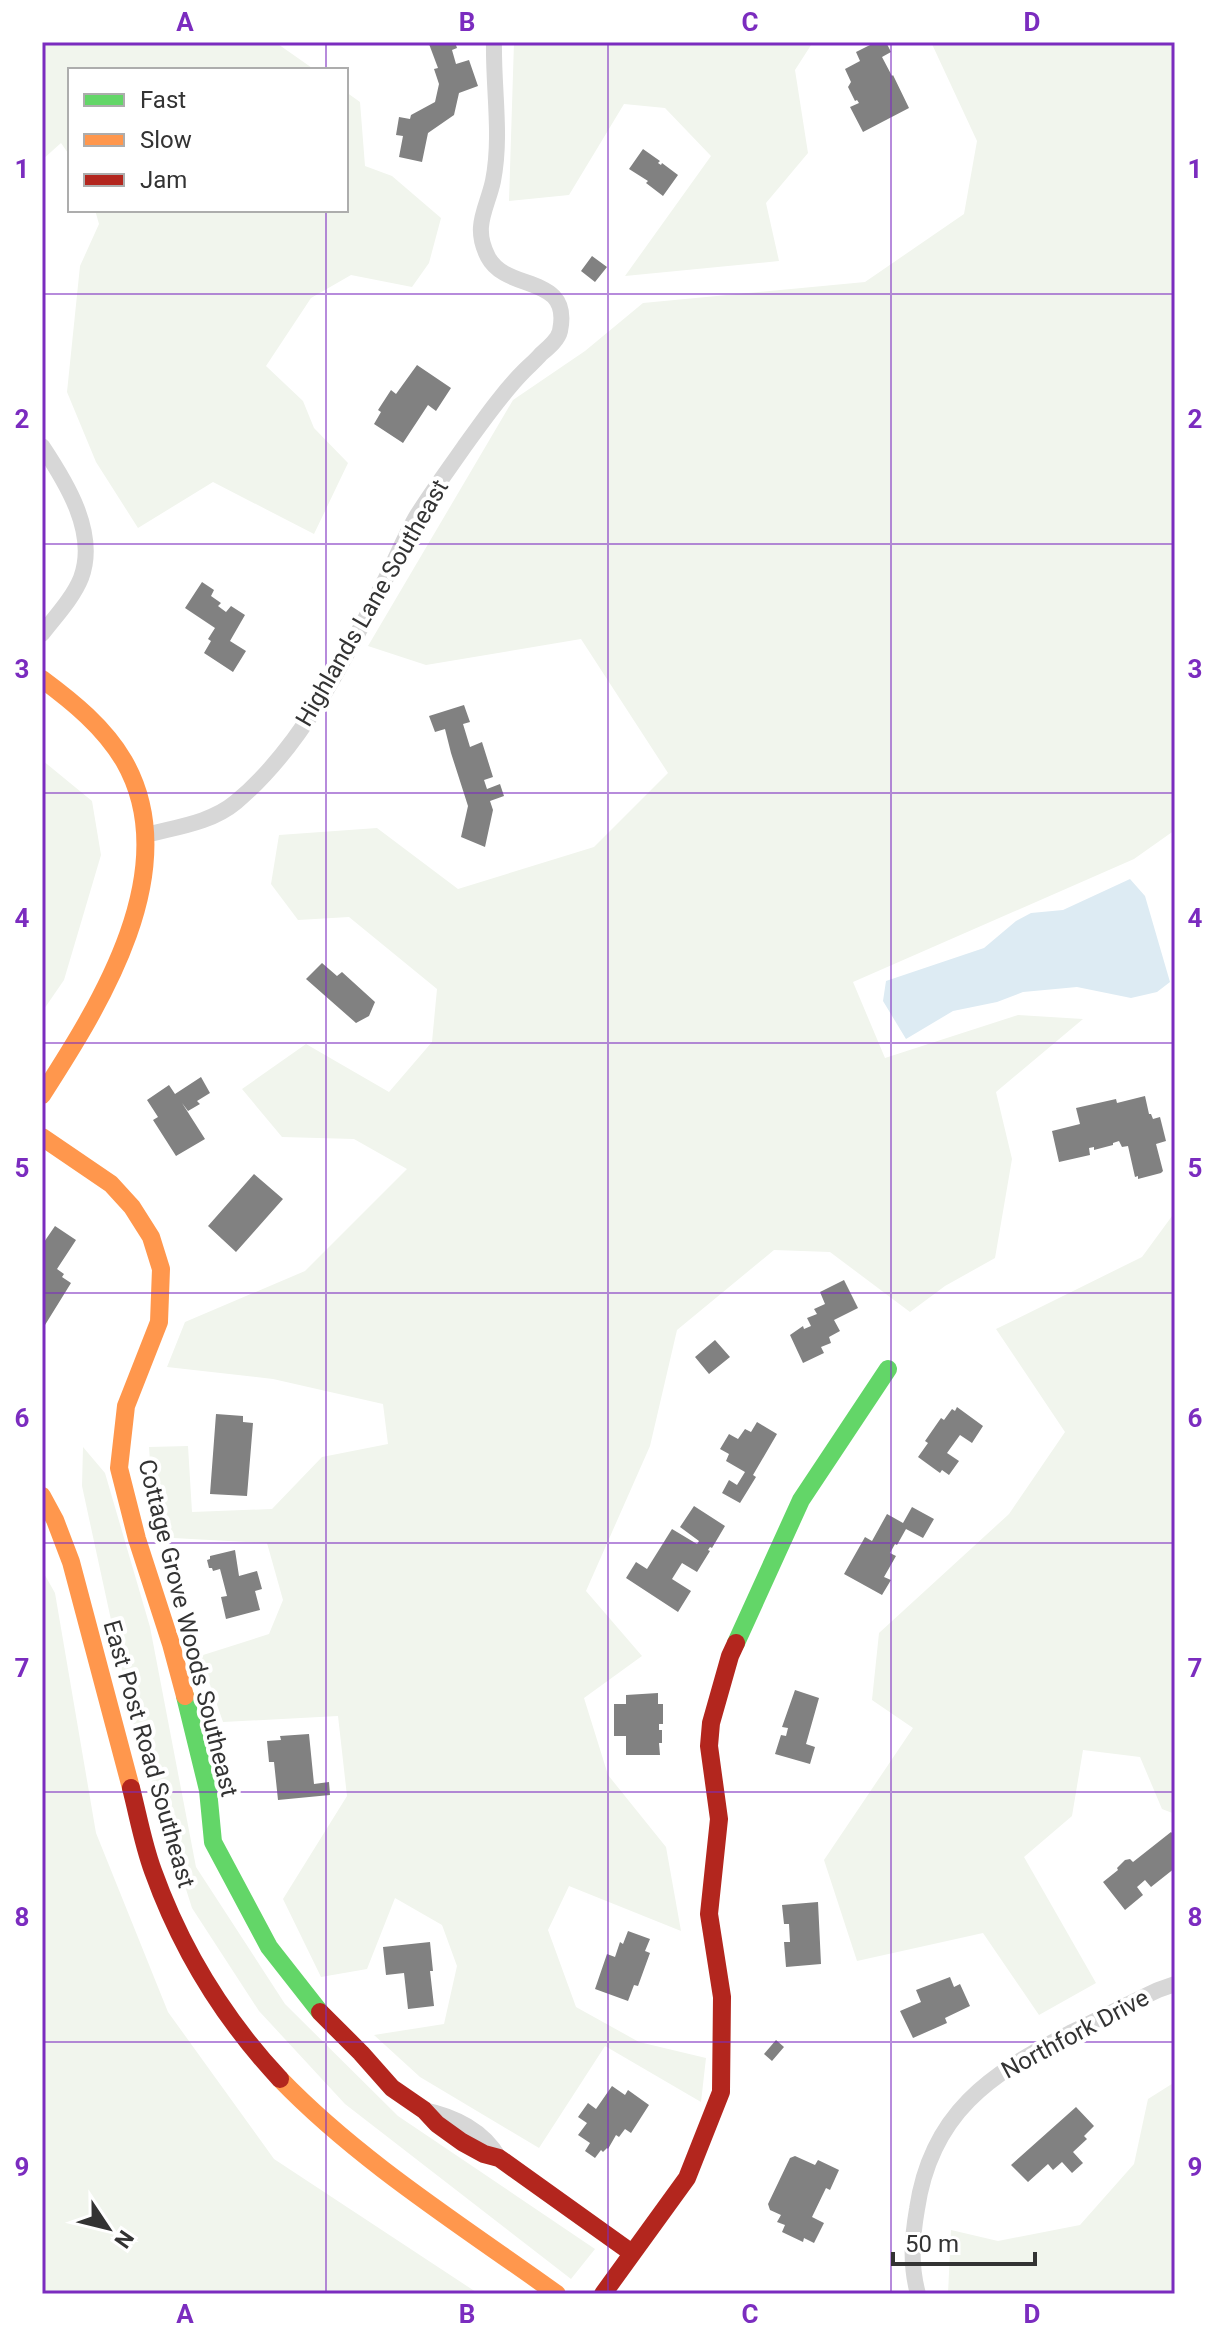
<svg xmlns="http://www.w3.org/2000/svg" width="1217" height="2336" viewBox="0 0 1217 2336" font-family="Roboto,sans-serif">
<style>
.green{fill:#f1f5ed}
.water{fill:#ddebf3}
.building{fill:#818181}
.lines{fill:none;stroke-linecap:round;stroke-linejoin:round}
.street{stroke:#d7d7d7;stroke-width:16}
.fast{stroke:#63d668;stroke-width:18}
.slow{stroke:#ff974d;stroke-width:18}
.jam{stroke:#b3261e;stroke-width:18}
.grid{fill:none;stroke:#7b2cbf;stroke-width:2;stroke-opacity:0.55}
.labels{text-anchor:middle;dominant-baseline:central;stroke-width:8;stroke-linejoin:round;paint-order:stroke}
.street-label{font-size:24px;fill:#333;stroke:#fff}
.neatline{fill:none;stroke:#7b2cbf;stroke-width:3}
.grid-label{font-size:26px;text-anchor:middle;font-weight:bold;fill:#7b2cbf}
</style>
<rect width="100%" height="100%" fill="#fff"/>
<path class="green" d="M42 42H275L315 70H70V156L61 143 42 160Z
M514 42H813L795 70 808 153 766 203 779 261 625 276 711 156 665 108 624 104 569 195 509 201Z
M931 42H1175V830L1134 859 853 982 885 1058 1018 1015 1083 1019 996 1092 1012 1159 995 1258 945 1286 910 1312 830 1252 774 1250 677 1330 650 1446 586 1591 642 1656 584 1698 608 1775 666 1847 681 1931 569 1886 548 1930 576 2007 639 2042 706 2058 701 2102 605 2046 539 2148 420 2077 374 2035 444 2024 457 1966 442 1925 395 1898 367 1969 321 1977 283 1899 347 1796 338 1716 223 1722 200 1656 269 1634 283 1600 267 1543 173 1538 152 1490 149 1447 188 1446 192 1512 272 1509 322 1457 388 1444 383 1404 273 1379 167 1367 185 1322 305 1271 407 1169 354 1139 282 1137 242 1089 306 1044 389 1092 432 1042 437 989 349 917 298 920 271 884 279 835 377 828 458 889 594 847 668 773 581 639 426 665 368 646 513 400 585 351 643 303 865 282 964 214 977 141Z
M346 92 360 102 365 166 392 176 441 218 429 263 412 287 351 275 311 298 266 366 303 401 314 428 348 463 314 534 213 482 138 528 96 462 67 392 80 266 99 224 95 210H346Z
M42 760 92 801 101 855 64 980 42 1012Z
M1175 1212V1814L1162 1809 1140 1757 1083 1750 1072 1816 1024 1857 1096 1983 1039 2015 983 1933 857 1961 824 1860 913 1728 872 1700 879 1633 1009 1514 1065 1432 996 1329 1142 1257Z
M83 1447 105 1473 150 1627 196 1867 285 2004 398 2116 595 2249 571 2279 345 2104 259 2011 192 1908 134 1726 82 1486Z
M42 1570 55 1593 96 1833 168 2012 274 2159 479 2294H42Z
M1175 2082V2294H948L951 2230 998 2241 1080 2225 1134 2164 1148 2099Z"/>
<path class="water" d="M1130 879 1145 896 1170 982 1157 992 1131 998 1077 987 1023 992 997 1002 953 1011 906 1039 883 1001 886 981 984 948 1016 921 1031 913 1063 910Z"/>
<path class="building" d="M435 42H455L457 48 452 50 456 64 469 60 478 86 459 93 454 115 428 133 422 162 399 157 403 136 396 135 399 117 410 119 411 115 435 102 439 84 434 69 438 68 429 44Z
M876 42H886L891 52 882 57 892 76 893 75 909 108 863 132 850 107 859 103 857 100 855 101 848 87 851 82 845 69 860 61 856 52Z
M643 149 660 161 658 163 661 165 662 163 678 175 663 196 646 183 648 181 629 169Z
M592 256 607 267 595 282 581 271Z
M417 365 451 388 436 411 428 405 403 443 374 424 381 412 378 410 391 390 396 394Z
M202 582 214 590 211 596 221 603 218 606 226 612 231 606 245 615 230 641 246 651 233 672 204 653 211 641 208 639 215 628 185 608Z
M464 705 470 722 463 724 470 747 482 742 493 777 484 780 487 789 500 784 504 796 490 801 493 810 485 847 461 837 468 806 451 753 445 729 435 732 429 716Z
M322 963 337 976 342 972 375 1002 369 1016 356 1023 306 979Z
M201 1077 210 1093 197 1101 200 1104 188 1111 182 1103 205 1139 176 1156 153 1120 158 1117 147 1100 169 1085 175 1094Z
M1145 1096 1149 1114H1151L1153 1119 1160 1117 1166 1141 1156 1144 1163 1171 1161 1173 1138 1179V1176L1135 1177 1128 1146 1122 1147 1119 1141 1113 1143V1145L1094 1150V1147L1089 1148 1090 1155 1059 1162 1052 1131 1080 1124 1076 1108 1116 1099 1117 1103Z
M254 1174 283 1199 236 1252 208 1226Z
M55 1226 76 1240 57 1269 64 1274 62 1277 71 1283 45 1325 42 1323V1245Z
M844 1280 858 1308 834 1320 840 1331 829 1337 831 1343 821 1347 824 1353 803 1363 790 1335 803 1326 804 1329 811 1326 807 1318 817 1314 814 1309 825 1304 820 1292Z
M715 1340 730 1357 709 1374 695 1357Z
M957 1407 983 1426 972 1443 960 1435 947 1453 959 1461 949 1475 942 1470 940 1473 918 1457 928 1443 925 1441 941 1418 944 1420 952 1409 955 1411Z
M216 1414 243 1416V1422L253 1423 247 1496 210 1494Z
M757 1422 777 1434 753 1475 756 1477 740 1503 722 1493 729 1480 737 1485 745 1472 726 1461 729 1454 720 1449 729 1434 738 1439 745 1429 751 1432Z
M694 1506 725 1526 712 1548 710 1547 708 1550 710 1551 697 1572 682 1563 672 1579 691 1591 678 1612 626 1578 636 1562 647 1569 672 1529 697 1544 699 1541 680 1527Z
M912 1507 934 1519 923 1538 906 1529 897 1545 895 1544 890 1553 896 1556 884 1577 891 1580 882 1595 844 1574 865 1537 872 1541 887 1514 903 1523Z
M235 1550 239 1576 257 1571 262 1589 255 1591 260 1610 226 1619 221 1597 227 1596 220 1569 213 1571 212 1568H209L207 1560 210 1559V1556Z
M795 1690 819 1698 806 1744 815 1747 810 1764 775 1754 781 1735 786 1736 788 1728 782 1727Z
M658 1693V1704H663V1724H659V1730H662V1743H659L660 1755H626V1736H614V1704H626V1695Z
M309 1734 314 1784 329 1782 330 1795 278 1800 274 1762H269L267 1741 281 1740 280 1736Z
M1171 1832 1175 1836V1868L1151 1887 1145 1880 1137 1887 1143 1895 1125 1910 1103 1882 1118 1870 1117 1868 1125 1860 1130 1859 1133 1862Z
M818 1902 821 1964 786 1967 784 1942H790L789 1924H784L782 1905Z
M628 1931 650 1939 645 1951 650 1953 638 1986 634 1985 628 2001 595 1989 607 1954 615 1957 620 1942 623 1944Z
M430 1942 433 1971H430L434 2006 408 2009 404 1973 386 1975 383 1947Z
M950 1977 954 1987 960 1984 970 2006 945 2018 947 2023 913 2038 900 2011 921 2002 916 1990Z
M776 2040 784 2047 772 2061 764 2054Z
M612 2086 625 2095 628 2090 649 2105 631 2133 625 2129 619 2137 616 2135 608 2149 607 2148 603 2152 601 2150 595 2158 585 2151 590 2143 578 2135 587 2123 578 2117 588 2103 596 2109Z
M1076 2107 1094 2126 1084 2136 1087 2139 1073 2152 1083 2163 1072 2173 1062 2162 1053 2170 1048 2164 1028 2182 1011 2165Z
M795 2156 815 2165 818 2160 839 2170 830 2190 826 2188 812 2217 824 2223 814 2243 804 2238 803 2242 782 2232 785 2225 777 2222 781 2215 770 2210 768 2204 790 2158Z"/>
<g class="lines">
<path class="street" d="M42 446C66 482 98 533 81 578 73 598 55 617 42 634
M146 835C176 827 211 823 236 802 303 746 345 659 384 582 395 561 404 538 416 517 431 493 448 470 464 447 482 422 502 393 524 371 530 365 536 360 541 354 548 348 558 340 560 331 572 273 507 293 488 257 472 226 487 209 493 181 502 136 493 88 494 42
M424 2110C454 2116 484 2131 499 2158
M918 2294C910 2265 912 2238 917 2209 931 2113 990 2074 1070 2033 1099 2019 1128 2004 1158 1990L1175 1984"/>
<path class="fast" d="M736 1643 801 1500 888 1369
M185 1696 208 1790 213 1842 269 1947 320 2012"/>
<path class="slow" d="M42 679C73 702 104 727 124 761 186 869 100 1005 42 1095
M42 1137 111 1184 132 1207 151 1237 161 1269 159 1322 126 1406 119 1468 137 1539 171 1644 185 1696
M42 1496 55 1520 71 1562 131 1788
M280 2079C360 2162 464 2227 557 2294"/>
<path class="jam" d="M131 1788C138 1815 143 1844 153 1871 181 1949 224 2019 280 2079
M320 2012 361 2053 392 2088 424 2110 437 2124 462 2142 484 2154 499 2158 632 2253
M603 2294 687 2178 721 2092 722 1997 709 1914 719 1819 709 1746 711 1723 730 1656 736 1643"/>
</g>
<path class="grid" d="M326 42V70M608 42V2294M891 42V2294M326 210V2294M42 294H1175M42 544H1175M42 793H1175M42 1043H1175M42 1293H1175M42 1543H1175M42 1792H1175M42 2042H1175"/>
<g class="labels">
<g class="street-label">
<text transform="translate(372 603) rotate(-60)">Highlands Lane Southeast</text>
<text transform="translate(188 1628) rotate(76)">Cottage Grove Woods Southeast</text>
<text transform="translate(149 1754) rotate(74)">East Post Road Southeast</text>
<text transform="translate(1075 2034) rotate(-28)">Northfork Drive</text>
</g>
</g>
<rect width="1217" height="2336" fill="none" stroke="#ffffff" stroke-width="88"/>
<rect x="68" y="68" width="280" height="144" fill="#ffffff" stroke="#adadad" stroke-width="2"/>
<rect x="84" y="94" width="40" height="12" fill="#63d668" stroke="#adadad" stroke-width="2"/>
<text x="140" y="108" font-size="24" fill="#333333">Fast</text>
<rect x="84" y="134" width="40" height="12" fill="#ff974d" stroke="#adadad" stroke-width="2"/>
<text x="140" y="148" font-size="24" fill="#333333">Slow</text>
<rect x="84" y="174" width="40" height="12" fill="#b3261e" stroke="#adadad" stroke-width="2"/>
<text x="140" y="188" font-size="24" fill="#333333">Jam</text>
<g transform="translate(108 2228) rotate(125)" stroke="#ffffff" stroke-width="6" paint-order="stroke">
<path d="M0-6L14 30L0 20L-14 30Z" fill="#333333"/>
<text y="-12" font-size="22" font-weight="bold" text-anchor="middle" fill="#333333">N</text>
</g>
<path d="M893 2252v12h142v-12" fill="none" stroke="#333333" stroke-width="4"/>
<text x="905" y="2252" font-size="24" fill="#333333" stroke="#ffffff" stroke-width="6" paint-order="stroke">50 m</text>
<rect x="44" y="44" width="1129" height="2248" class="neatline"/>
<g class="grid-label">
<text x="185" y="31">A</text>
<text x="467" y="31">B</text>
<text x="750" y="31">C</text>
<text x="1032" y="31">D</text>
<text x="22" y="178">1</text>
<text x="1195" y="178">1</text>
<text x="22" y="428">2</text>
<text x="1195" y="428">2</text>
<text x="22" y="678">3</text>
<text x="1195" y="678">3</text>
<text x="22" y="927">4</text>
<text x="1195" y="927">4</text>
<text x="22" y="1177">5</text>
<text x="1195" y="1177">5</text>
<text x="22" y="1427">6</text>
<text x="1195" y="1427">6</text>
<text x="22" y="1677">7</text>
<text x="1195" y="1677">7</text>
<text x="22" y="1926">8</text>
<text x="1195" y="1926">8</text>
<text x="22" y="2176">9</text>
<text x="1195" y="2176">9</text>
<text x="185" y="2323">A</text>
<text x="467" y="2323">B</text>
<text x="750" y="2323">C</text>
<text x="1032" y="2323">D</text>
</g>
</svg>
